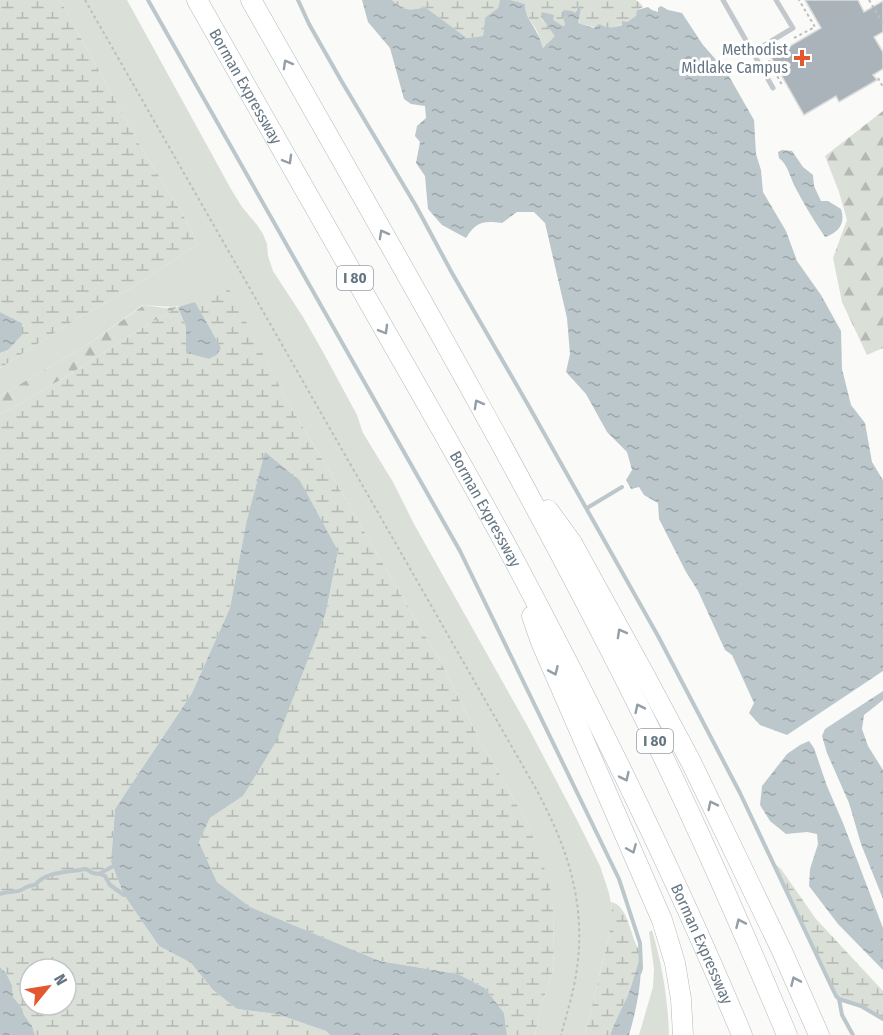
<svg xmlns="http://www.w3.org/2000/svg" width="883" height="1035" viewBox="0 0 883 1035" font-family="'Fira Sans Condensed',sans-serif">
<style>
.grass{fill:#dadfd7}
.forest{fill:url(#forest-firs)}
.wetland{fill:url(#wetland-marsh);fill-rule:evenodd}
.water{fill:url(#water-ripples)}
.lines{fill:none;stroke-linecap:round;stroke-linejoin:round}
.stream{stroke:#bbc7cb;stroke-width:4}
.building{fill:#aab3b9;stroke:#dcdcda;stroke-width:1.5}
.highway-casing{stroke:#b4b9bd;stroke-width:21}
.path{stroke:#bbbfc2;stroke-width:2;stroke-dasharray:3 3;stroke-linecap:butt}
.lane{stroke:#c3c8cc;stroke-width:5}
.highway{stroke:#fff;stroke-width:20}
.oneway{stroke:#939fa8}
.poi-dot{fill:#e4572e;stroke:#fff;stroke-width:2}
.labels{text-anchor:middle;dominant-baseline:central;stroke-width:6;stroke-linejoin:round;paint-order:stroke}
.shield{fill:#fff;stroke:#939fa8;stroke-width:1.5}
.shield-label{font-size:15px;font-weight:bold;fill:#657683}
.poi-label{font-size:16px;fill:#657683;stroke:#fff;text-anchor:end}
.street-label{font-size:16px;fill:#657683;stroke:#fff}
</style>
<defs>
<pattern id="forest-firs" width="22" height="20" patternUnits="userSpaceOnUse" patternTransform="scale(1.5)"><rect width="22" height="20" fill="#dadfd7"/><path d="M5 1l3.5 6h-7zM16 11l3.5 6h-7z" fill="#b4b9b4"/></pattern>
<pattern id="wetland-marsh" width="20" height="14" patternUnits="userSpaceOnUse" patternTransform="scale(1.5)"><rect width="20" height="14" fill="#dadfd7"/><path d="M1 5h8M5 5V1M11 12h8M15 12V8" fill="none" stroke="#b4b9b4"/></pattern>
<pattern id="water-ripples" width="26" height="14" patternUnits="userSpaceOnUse" patternTransform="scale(1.5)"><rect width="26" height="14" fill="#bbc7cb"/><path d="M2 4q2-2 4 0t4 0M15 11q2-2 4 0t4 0" fill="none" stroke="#9ca6aa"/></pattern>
</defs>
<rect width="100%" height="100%" fill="#fafaf8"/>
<path class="grass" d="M60 0H127L231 189 242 207 257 225 263 234 267 244 268 256 273 271 303 317 323 352 357 415 363 433 393 482 414 524 528 727 577 820 600 866 609 893 613 914 609 936 585 1035H535L540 1010 552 973 554 953 553 911 548 881 528 824 476 733 437 655 411 612 328 469 290 406 230 292 222 283C213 284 211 292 204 297 184 311 166 306 143 305L87 345 0 396V368L76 319 125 292 197 245 194 236 183 215 142 149Z
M652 930C662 964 668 999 669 1035H639L653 987 654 969 649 932Z"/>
<path class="forest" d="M883 111V348L867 355 842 302 833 258 847 220 839 192 825 156Z
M144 305 166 308 178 307 147 325 67 376 0 415V396L87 345Z"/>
<path class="wetland" d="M0 0H60L142 149 183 215 194 236 197 245 125 292 76 319 0 368V353L8 350 22 335V323L0 312Z
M392 0H500L498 8 485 19 483 36 467 38 425 7C410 11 404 11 392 0Z
M511 0H636L640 3 643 7 637 10V16C612 31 605 31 578 23L581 9 577 7 576 13 563 17 565 25 563 26 552 20 541 18 556 36 543 48C541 43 540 38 538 33 533 22 525 17 525 4Z
M222 282 230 291 290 406 328 469 411 612 437 655 476 733 528 824 549 881 553 911 554 953 552 973 540 1010 535 1035H507L504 1013 485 988 458 974 380 961 249 907 217 882 199 842 210 818 243 796 326 612 338 551 246 524 230 608 192 693 115 809 111 862 124 895 159 946 191 963 213 990 237 1009 277 1014 326 1031 330 1035H35L32 1026 24 1015 22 1008 13 997 12 985 6 973 0 967V415L67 376 147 325 178 307 186 327V353L209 359 217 355 220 348 195 302 204 296 216 284ZM30 969H66V1005H30Z
M774 863 781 869 816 919 883 991V1019L861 1006 839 999 836 996Z
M611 902C629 905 630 939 641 953 637 967 633 981 628 995 622 1008 615 1021 610 1035H585L609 936 612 914Z"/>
<path class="water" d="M362 0H392C404 11 410 11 425 7L467 38 483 36 485 18 498 8 500 0H511L525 4C525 17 532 22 537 33 540 37 541 43 543 48L555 36 541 17 542 12 554 15 553 20 563 26 565 25 563 17V10L572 11 575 13 577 10V6L581 9 578 23 594 28 599 24C608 29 613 28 622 25V21L627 22 636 16 637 10 648 7 652 10 658 12V8L661 6 668 10 682 13 703 45 726 71 754 120 756 154 761 170 763 192 786 231 797 261 821 295 841 331 842 369 851 405 865 423 872 462 883 480V671L787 735 760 725 749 713 754 703 732 655 725 650 698 591 686 572 659 519 658 503 644 495 639 487 631 489 626 480 632 470 627 452 607 432 586 394 566 372 570 354 567 318 545 223 534 212H517L502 223C483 221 477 221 466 238L442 225 428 209 425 176 416 163 420 142 415 136 417 126 426 118 425 106 411 104 404 99 390 48 368 22Z
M782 150 792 151 803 167 813 175 814 186 821 201H828L841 209C846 224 838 233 825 237 814 221 804 204 795 187 790 177 788 165 779 158L778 152Z
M195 302 221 348 217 355 209 359 186 353V327L178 307Z
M0 312 22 323V335L8 350 0 353Z
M265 452 300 481 338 551 326 612 277 740 243 796 210 818 199 842 217 882 250 907 380 961 458 974 485 988 504 1013 507 1035H330L326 1031 277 1014 237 1009 213 990 191 963 159 946 124 895 111 862 115 809 192 693 230 608 246 524Z
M883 691V700L864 715 862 729 868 746 883 770V899L861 844 849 803 827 753 822 736 825 729Z
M809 741 814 748 827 786 843 823 883 928V970L838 924 809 886 810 869 818 844 817 834 807 832 786 834 770 821 760 805 762 786 787 754 800 745Z
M641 953C642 981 637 1008 629 1035H610C615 1021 622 1008 628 995 633 981 637 967 641 953Z
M0 967 6 973 12 985 13 997 22 1008 24 1015 32 1026 35 1035H0Z"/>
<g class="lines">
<path class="stream" d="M148 0 460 551 619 879 640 943 641 968 640 972
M298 0 309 24 342 82 416 206 452 273 527 403 658 636 740 793 836 996 839 999 861 1006 883 1019
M587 508 622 487
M100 874 105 876 110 885 124 895 127 893
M0 894C7 891 14 893 21 890 27 887 28 885 35 885 46 871 70 872 86 869L93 873 99 874 117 864
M839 999 842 1015 853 1035"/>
</g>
<path class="building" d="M805 0H858L864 12 883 1V32L874 37 883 52V69L873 75 877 80 839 102 836 96 804 115 771 57 821 28Z"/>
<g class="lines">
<g class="highway-casing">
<g id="highway">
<path id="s1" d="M197 0C259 109 321 218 383 327 427 404 471 480 513 558 596 714 674 872 742 1035"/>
<path d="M251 0C379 226 510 451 627 683 685 798 737 916 787 1035"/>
<path d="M548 510 572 543 643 672 691 762 782 951 819 1035"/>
<path d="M532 616 541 642 662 920 675 963 681 999 683 1035"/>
</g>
</g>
<path class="path" d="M85 0 536 789C567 846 586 902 577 968 574 991 567 1013 561 1035
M869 0 883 24
M794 38 815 27 799 0
M766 55 782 85
M878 78 883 87"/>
<path class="lane" d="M723 0 773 88
M753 52 793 28 776 0"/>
<use href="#highway" class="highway"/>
</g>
<defs><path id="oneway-chevron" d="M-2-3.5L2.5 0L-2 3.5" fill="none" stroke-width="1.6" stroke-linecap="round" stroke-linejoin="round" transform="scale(1.5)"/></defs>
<g class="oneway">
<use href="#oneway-chevron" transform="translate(287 64) rotate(-119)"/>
<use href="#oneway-chevron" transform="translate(288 160) rotate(60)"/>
<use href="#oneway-chevron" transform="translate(383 234) rotate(-119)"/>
<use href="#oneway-chevron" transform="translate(384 330) rotate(60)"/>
<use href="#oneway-chevron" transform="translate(478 404) rotate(-119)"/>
<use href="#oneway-chevron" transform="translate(621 633) rotate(-119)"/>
<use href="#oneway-chevron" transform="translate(554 671) rotate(66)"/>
<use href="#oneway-chevron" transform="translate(639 708) rotate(-116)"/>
<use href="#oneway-chevron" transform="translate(625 777) rotate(64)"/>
<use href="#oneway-chevron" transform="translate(712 805) rotate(-116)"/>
<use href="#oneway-chevron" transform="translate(632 849) rotate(67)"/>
<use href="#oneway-chevron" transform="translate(740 923) rotate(-114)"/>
<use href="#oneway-chevron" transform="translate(795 981) rotate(-114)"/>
</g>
<path class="poi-dot" d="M799 49h6v6h6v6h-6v6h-6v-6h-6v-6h6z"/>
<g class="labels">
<g class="shield">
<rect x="337" y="266" width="36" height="24" rx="4.5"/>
<rect x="637" y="729" width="36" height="24" rx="4.5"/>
</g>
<g class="shield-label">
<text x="355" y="278">I 80</text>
<text x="655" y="741">I 80</text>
</g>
<g class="poi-label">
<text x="788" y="49">Methodist<tspan x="788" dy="18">Midlake Campus</tspan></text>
</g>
<g class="street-label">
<text stroke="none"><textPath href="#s1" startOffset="99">Borman Expressway</textPath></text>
<text stroke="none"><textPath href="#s1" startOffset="585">Borman Expressway</textPath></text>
<text stroke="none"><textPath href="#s1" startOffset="1071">Borman Expressway</textPath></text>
</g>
</g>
<g transform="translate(48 987) rotate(60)"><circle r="28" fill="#ffffff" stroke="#c1c8cd" stroke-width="1.5"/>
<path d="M0-4.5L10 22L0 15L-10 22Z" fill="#e4572e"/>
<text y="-9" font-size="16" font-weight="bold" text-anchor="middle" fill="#657683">N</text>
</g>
</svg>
